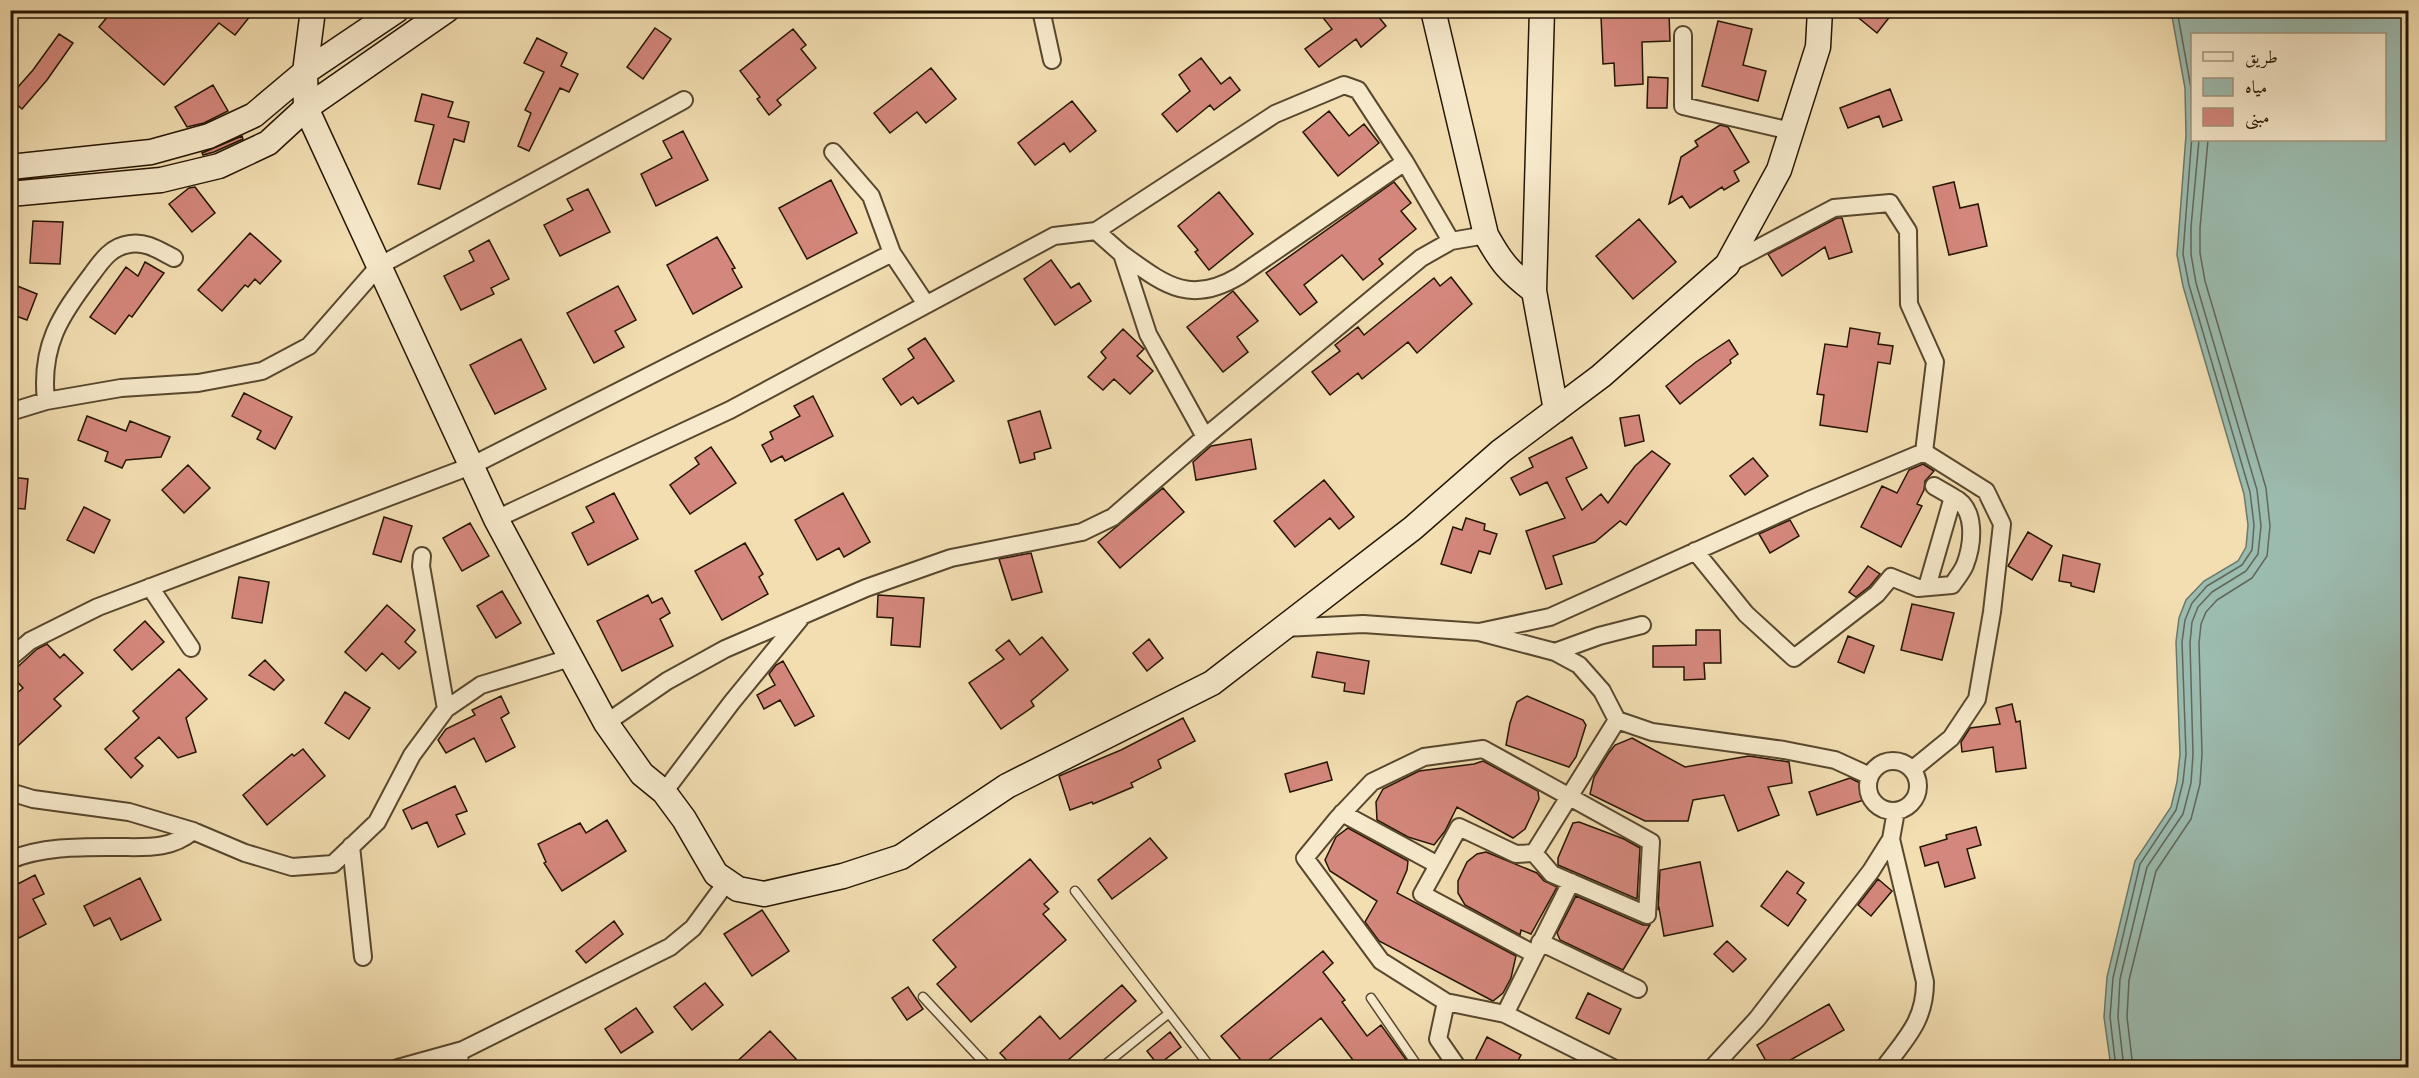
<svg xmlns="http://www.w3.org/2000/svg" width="2419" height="1078" viewBox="0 0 2419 1078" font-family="'IM FELL French Canon',Amiri,serif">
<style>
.water{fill:#9cbcb0;stroke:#6c796b;stroke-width:1.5;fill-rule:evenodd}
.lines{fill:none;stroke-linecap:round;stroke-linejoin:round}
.shore{stroke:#60685a;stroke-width:1.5}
.building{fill:#d4877c;stroke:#251503;stroke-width:1.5}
.lane-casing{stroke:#58472e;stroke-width:11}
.street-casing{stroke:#58472e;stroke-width:20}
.secondary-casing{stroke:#251503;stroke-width:27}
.lane{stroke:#f7eacc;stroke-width:8}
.street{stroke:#f7eacc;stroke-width:16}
.secondary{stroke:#f7eacc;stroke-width:24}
</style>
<rect width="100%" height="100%" fill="#f2deb1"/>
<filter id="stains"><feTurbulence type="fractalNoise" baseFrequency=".00333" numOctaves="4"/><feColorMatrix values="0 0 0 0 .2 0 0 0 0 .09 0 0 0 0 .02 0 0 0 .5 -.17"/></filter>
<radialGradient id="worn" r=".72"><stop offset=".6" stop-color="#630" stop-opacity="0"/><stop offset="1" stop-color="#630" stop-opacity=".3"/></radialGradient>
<path class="water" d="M2171 11H2408V1067H2111L2104 1017 2107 977 2135 861 2171 807 2177 782 2180 754 2176 642 2179 618 2186 600 2204 581 2238 561 2246 547 2248 525 2244 494 2183 286 2177 255 2186 135 2185 88ZM2192 34H2384V140H2192Z"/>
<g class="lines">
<path class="shore" d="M2116 1068 2110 1017 2113 978 2140 864 2176 810 2183 782 2186 754 2182 642 2185 620 2192 603 2207 586 2242 565 2252 550 2254 525 2250 492 2189 285 2183 254 2192 135 2191 88 2177 10
M2124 1068 2118 1017 2120 979 2147 867 2183 814 2191 783 2193 754 2190 643 2192 622 2198 607 2212 592 2246 571 2258 554 2261 526 2257 490 2196 283 2191 254V227L2199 140
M2133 1068 2127 1017 2129 980 2156 871 2191 819 2200 784 2202 754 2199 643 2201 624 2206 612 2217 600 2252 578 2267 556 2270 526 2266 488 2205 281 2200 253V228L2208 140"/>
</g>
<path class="building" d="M113 10H255L235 35 219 23 164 85 99 27Z
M1317 10H1373L1386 26 1361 47 1356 39 1319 67 1305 49 1332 29Z
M1849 10H1895L1877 33Z
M1669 13 1670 41 1642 42 1643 84 1615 86 1614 63 1603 64 1601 16Z
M1718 21 1752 29 1743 65 1766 71 1758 101 1702 86Z
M655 28 671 39 643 79 627 67Z
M793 29 806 45 801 49 816 68 777 100 781 105 769 115 757 99 760 97 740 71Z
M59 34 73 43 47 80 22 109 10 99V96L33 70Z
M537 38 567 53 561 66 578 74 569 92 560 88 529 151 518 146 531 113 525 110 544 72 524 63Z
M1201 58 1221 84 1230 77 1240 90 1214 110 1210 105 1177 132 1162 114 1190 91 1179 75Z
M931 68 956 99 926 123 917 112 890 133 874 113Z
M1648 77 1668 78 1667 108H1647Z
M213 85 228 111 204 123 187 127 175 107Z
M1890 89 1902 120 1883 127 1879 116 1848 128 1840 108Z
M422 94 453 102 448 117 469 122 464 142 454 139 440 189 418 184 434 125 415 121Z
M1072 101 1096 131 1070 152 1064 143 1035 165 1018 143Z
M1329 111 1349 136 1364 124 1379 143 1338 176 1303 132Z
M1720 125 1728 127 1749 162 1734 171 1739 181 1724 190 1722 187 1690 208 1682 196 1669 204 1681 157 1698 146 1695 141Z
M683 131 708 180 656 206 641 174 672 158 663 141Z
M242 136 243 139 214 152 203 155 202 153Z
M831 180 857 233 807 259 779 208Z
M1394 182 1411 203 1401 211 1416 229 1379 259 1383 264 1363 280 1342 255 1304 285 1317 302 1300 315 1266 273Z
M1954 182 1960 208 1978 204 1987 246 1949 255 1933 187Z
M195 187 215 213 192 232 169 204 189 188Z
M588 189 610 232 560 256 544 225 573 210 567 199Z
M1219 192 1253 234 1209 270 1195 252 1198 250 1178 226Z
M1837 218H1842L1852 252 1829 259 1825 247 1782 276 1768 254Z
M1639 219 1676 262 1633 299 1596 256Z
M33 221 63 222 60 264 30 263Z
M250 233 281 261 260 284 255 279 248 287 245 285 222 311 198 290Z
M717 237 735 268 732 269 742 287 693 314 667 265Z
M489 240 509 279 491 288 494 294 461 310 444 276 474 261 469 251Z
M1051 260 1071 288 1079 283 1091 301 1055 325 1024 279Z
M145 262 164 273 132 317 129 315 115 334 90 317 126 267 138 276Z
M1451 277 1472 304 1417 353 1408 342 1362 379 1358 373 1330 395 1312 372 1340 351 1335 345 1358 327 1364 335 1434 278 1440 286Z
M10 283 37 294 27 320 10 314Z
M618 286 636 320 615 331 624 347 594 363 567 313Z
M1233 291 1258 321 1237 337 1248 352 1223 372 1187 327Z
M1850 328 1880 333 1878 344 1893 346 1890 364 1878 362 1867 432 1820 425 1824 395 1817 394 1825 344 1847 347Z
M1123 329 1144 349 1137 356 1153 371 1130 394 1114 379 1103 390 1088 377 1106 358 1101 352Z
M925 338 954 381 918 404 913 397 901 405 883 379 914 358 908 349Z
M521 339 546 389 495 414 470 365Z
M1729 340 1738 354 1730 360 1731 363 1680 404 1666 386 1696 362Z
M244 393 292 417 275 449 257 439 261 431 232 416Z
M813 396 833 436 785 461 782 456 771 462 762 445 773 439 770 432 800 416 794 406Z
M1040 411 1051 448 1034 453 1035 459 1020 463 1008 421Z
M1639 415 1644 441 1625 446 1620 418Z
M87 416 126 431 130 421 170 437 161 457 126 460 122 468 105 461 108 452 78 440Z
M1572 437 1587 468 1566 478 1582 510 1601 494 1608 503 1635 466 1652 451 1670 464 1626 525 1620 521 1595 542 1553 556 1562 584 1546 589 1526 531 1565 518 1547 482 1520 495 1511 478 1533 467 1529 458Z
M1251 439 1256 469 1196 480 1193 462 1211 446Z
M711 447 736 483 690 514 670 485 699 464 695 458Z
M1753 458 1768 476 1745 495 1730 476Z
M1923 464 1934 471 1925 481 1924 490 1917 504 1922 506 1901 547 1861 527 1882 486 1897 493 1909 470Z
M188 465 210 488 184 513 162 490Z
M10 477 28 479 25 509 10 508Z
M1324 480 1354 517 1339 529 1330 518 1295 547 1274 521Z
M1163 488 1184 512 1120 568 1098 542Z
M614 493 638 539 588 565 572 533 594 522 586 507Z
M843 493 870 542 844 557 839 548 817 560 795 520Z
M84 507 110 520 94 553 67 540Z
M384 517 412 526 401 562 373 554Z
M1466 518 1485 524 1484 530 1497 534 1490 554 1479 551 1471 573 1441 564 1453 527 1462 530Z
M1790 520 1799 536 1770 553 1759 534Z
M470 523 489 556 462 571 443 538Z
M2028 532 2052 546 2032 580 2008 566Z
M745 543 763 574 759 577 768 594 722 620 695 571Z
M1031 553 1042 592 1012 600 999 559Z
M2063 555 2100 564 2094 592 2071 586V583L2059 581Z
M1868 566 1880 574 1870 586 1856 597 1849 592Z
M239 577 269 582 262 623 232 618Z
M502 591 521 623 496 638 477 606Z
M648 595 652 603 662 598 670 613 660 619 673 646 622 671 597 621Z
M878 595 924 598 920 647 891 645 893 618 877 617Z
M1912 604 1954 613 1942 660 1901 650Z
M387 605 415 630 405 642 416 652 399 669 382 653 366 671 345 652Z
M145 621 164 642 132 670 114 650Z
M1696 630H1720L1721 663H1704L1705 679 1684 680V667H1653V646L1696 645Z
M1848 636 1874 646 1864 673 1838 662Z
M1042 637 1068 670 1031 701 1034 706 1001 729 969 683 1004 659 996 650 1009 640 1020 655Z
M1149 639 1163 658 1147 671 1133 653Z
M47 644 60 658 64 654 83 673 54 699 61 706 10 753V699L23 688 10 674 37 649Z
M1317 652 1369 661 1364 694 1344 691 1345 683 1312 677Z
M265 660 284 680 274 690 249 675Z
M783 661 814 716 795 726 780 700 764 709 757 695 775 685 769 674 776 665Z
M179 669 207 699 186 718 196 752 178 758 159 737 135 758 143 766 131 778 105 749 139 718 133 711Z
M345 692 370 708 349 739 325 723Z
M501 696 509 713 501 718 515 747 486 762 474 738 446 753 438 740 446 729 475 715 472 710Z
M1527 696 1583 720 1586 725 1576 757 1569 767 1506 745 1510 723 1517 702Z
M2012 704 2016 722 2020 721 2026 768 1996 772 1993 747 1962 752 1961 742 1970 728 2000 724 1996 708Z
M1183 718 1195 741 1158 760 1161 768 1131 783 1133 787 1093 804 1092 802 1070 810 1059 776 1121 750Z
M1632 738 1685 767 1749 756 1789 762 1792 783 1768 787 1779 815 1738 831 1724 795 1693 800 1688 821H1645L1590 794 1594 777 1608 754 1615 745Z
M303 749 325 776 267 825 243 795 292 754 294 756Z
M1483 761 1538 791 1539 799 1525 829 1513 838 1457 807 1445 831 1434 845 1408 837 1377 820 1376 802 1383 789 1419 771 1474 764Z
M1327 762 1332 780 1290 792 1285 774Z
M1850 778 1862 784 1867 799 1817 815 1809 792Z
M455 786 467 811 456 815 465 834 438 847 427 822 412 829 403 810Z
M607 820 626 851 562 891 544 863 546 862 538 844 580 823 586 833Z
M1579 822 1624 839 1640 848 1637 899 1558 865V858L1573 823Z
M1976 827 1981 845 1967 849 1975 878 1945 887 1938 862 1925 866 1920 847 1947 839 1946 835Z
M1348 828 1408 861 1407 870 1397 893 1516 956 1511 978 1503 993 1493 1001 1379 941 1365 922 1377 901 1330 871 1325 860 1336 837Z
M1150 838 1167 858 1112 899 1098 880Z
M1486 852 1537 873 1544 881 1557 887 1531 934 1521 930 1520 935 1465 905 1458 893V881L1467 862 1477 854Z
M1030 859 1058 892 1044 904 1049 909 1043 914 1066 940 971 1022 937 984 956 967 933 940Z
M1700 862 1713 926 1664 936 1659 908 1658 910 1660 870Z
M1787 871 1804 883 1797 893 1806 900 1788 926 1761 906Z
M35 875 44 894 33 899 46 924 19 938 10 920V888Z
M140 878 161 920 121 940 110 918 94 926 84 906Z
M1878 879 1892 891 1871 916 1858 905Z
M1576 896 1643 925H1650L1623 970 1560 940 1557 933Z
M762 910 789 951 752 976 724 934Z
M614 921 623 934 586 963 576 951Z
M1727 941 1746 959 1733 972 1714 954Z
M1323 951 1333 963 1323 972 1345 1000 1342 1002 1367 1036 1381 1025 1407 1061 1399 1068H1359L1321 1018 1259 1068H1229L1240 1059 1221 1036Z
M705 983 723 1005 692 1030 674 1007Z
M1122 985 1136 1001 1059 1068H1014L1000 1053 1040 1016 1060 1039Z
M908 987 923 1009 907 1020 892 998Z
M1588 993 1621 1009 1609 1034 1576 1018Z
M1829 1004 1844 1030 1776 1068H1770L1757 1045Z
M636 1008 653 1032 621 1053 605 1029Z
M770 1031 796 1059 786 1068H730Z
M1170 1032 1181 1047 1158 1065 1147 1051Z
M1487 1037 1521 1055 1514 1068H1483L1474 1063Z"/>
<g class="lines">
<g class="lane-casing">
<path id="lane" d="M1075 891 1211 1068
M923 997 989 1068
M1371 998 1419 1068
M463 1050 464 1068
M1101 1068 1168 1014"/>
</g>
<g class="street-casing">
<path id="street" d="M1041 10 1052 60
M1683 35V106L1791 131
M833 152 871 196 892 253 926 304
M1096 231 1275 114 1344 85 1358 90 1405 162 1451 241
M1122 254C1164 284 1189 306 1239 276L1405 162
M46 401C40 346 60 316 92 274 102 260 112 246 130 244 146 241 160 251 174 258
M10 412 46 401 121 388 198 383 262 371 309 346 379 266 684 100
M1934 486 1953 497
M496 519 730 410 1054 236 1096 231 1122 254 1148 334 1205 437
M1695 551 1746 614 1794 658 1877 594 1891 577 1918 588 1952 585C1957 578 1962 572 1965 565 1973 544 1977 508 1953 497L1927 587
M422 556 421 566 446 709
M150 587 191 648
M1284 628 1363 624 1479 632 1555 652 1579 665 1602 691 1617 720 1652 732 1784 750 1835 760 1870 776
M1479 632 1550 617 1807 501 1924 452 1935 362 1909 304 1908 231 1890 203 1834 208 1728 264
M1555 652 1599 636 1642 625
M10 658 30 641 98 607 471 466 892 253
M606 723 667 681 725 649 866 588 951 558 1082 532 1113 517 1205 437 1421 258 1451 241 1486 235
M1868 786a25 25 0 1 1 50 0a25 25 0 1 1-50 0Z
M1913 769 1951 738 1977 699 1992 612 2002 524 1986 491 1924 452
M10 792 33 799 129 812 193 831 245 853 292 867 333 864 377 822 412 755 446 709 481 685 570 658
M664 792 732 702 800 619
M1342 813 1438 865
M351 846 363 957
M1534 853 1617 720
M10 860C43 846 83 847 117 847 146 847 170 850 193 831
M1540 942 1638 989
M1534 954 1422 894 1459 827 1516 854 1534 853 1552 874 1647 915 1651 842 1483 749 1424 757 1372 782 1337 819 1305 858 1381 961 1446 1002 1505 1014 1613 1068
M1446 1002 1438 1039 1458 1068
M1505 1014 1571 882
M398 1068 463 1050 670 947 693 928 726 883
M1712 1068 1757 1019 1871 871 1891 839 1896 811
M1884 1068C1906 1038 1925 1021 1925 982L1891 839"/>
</g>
<g class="secondary-casing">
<path id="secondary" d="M313 10 305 72 306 108 496 519 606 723 642 774 664 792 684 819 716 874 738 889 764 894 843 876 901 857 1007 786 1212 683 1413 528 1501 451 1601 376 1727 265 1779 170 1818 47 1820 10
M1433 10 1486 235C1501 262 1509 272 1534 291
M1542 10 1534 291 1556 410
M10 167 151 152 209 136 254 115 305 72 397 10
M10 194 161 180 219 166 268 143 306 108 447 10"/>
</g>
<use href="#lane" class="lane"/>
<use href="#street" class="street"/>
<use href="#secondary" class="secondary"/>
</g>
<rect width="2419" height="1078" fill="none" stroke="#f2deb1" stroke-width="36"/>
<rect x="12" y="12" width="2395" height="1054" fill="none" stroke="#251503" stroke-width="3"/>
<rect x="18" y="18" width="2383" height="1042" fill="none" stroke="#251503" stroke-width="1.5"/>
<rect x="2191" y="33" width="195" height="108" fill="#f7eacc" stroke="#a3957c" stroke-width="1.5"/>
<rect x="2203" y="52" width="30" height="9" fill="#f7eacc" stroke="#a3957c" stroke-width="1.5"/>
<text x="2245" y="63" font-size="18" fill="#251503">طريق</text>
<rect x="2203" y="78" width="30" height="18" fill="#9cbcb0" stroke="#a3957c" stroke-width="1.5"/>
<text x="2245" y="93" font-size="18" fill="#251503">مياه</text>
<rect x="2203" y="108" width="30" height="18" fill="#d4877c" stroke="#a3957c" stroke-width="1.5"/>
<text x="2245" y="123" font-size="18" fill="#251503">مبنى</text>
<rect width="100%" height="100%" filter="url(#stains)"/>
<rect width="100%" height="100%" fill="url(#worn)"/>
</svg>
